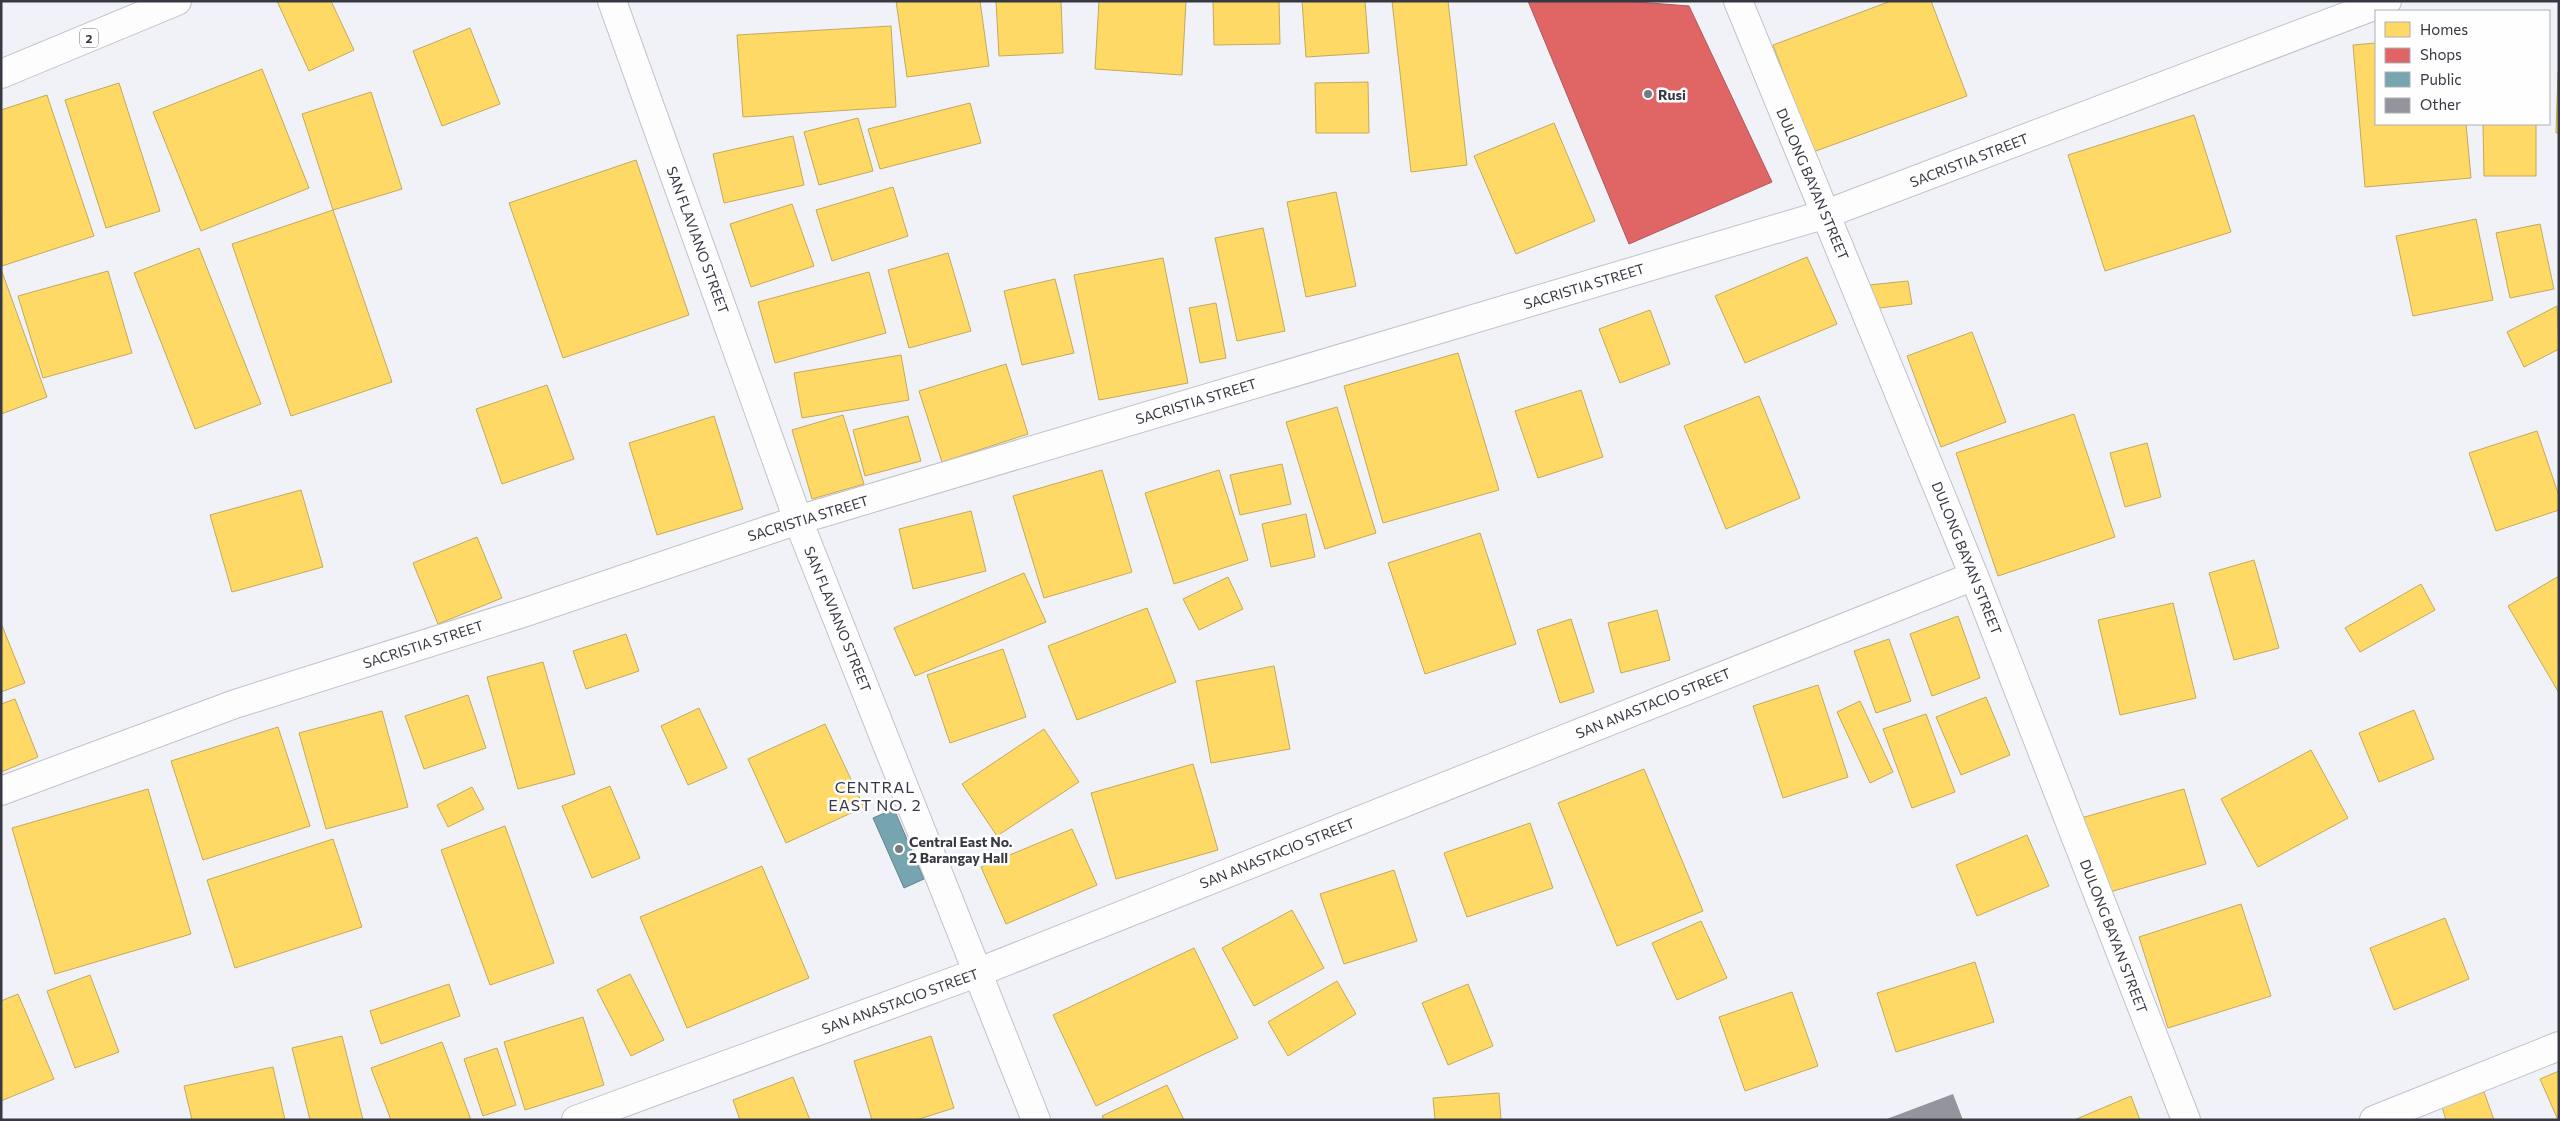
<svg xmlns="http://www.w3.org/2000/svg" width="2560" height="1121" viewBox="0 0 2560 1121" font-family="Commissioner,sans-serif">
<style>
.homes{fill:#ffd966;stroke:#c3a95b}
.shops{fill:#e06666;stroke:#ad585b}
.public{fill:#76a5af;stroke:#63848e}
.building{fill:#94959c}
.lines{fill:none;stroke-linecap:round;stroke-linejoin:round}
.minor-casing{stroke:#c0c2c9;stroke-width:30}
.highway-casing{stroke:#c0c2c9;stroke-width:30}
.minor{stroke:#fdfdfe;stroke-width:28}
.highway{stroke:#fdfdfe;stroke-width:28}
.poi-dot{fill:#777982;stroke:#fefefe;stroke-width:2}
.labels{text-anchor:middle;dominant-baseline:central;stroke-width:5;stroke-linejoin:round;paint-order:stroke}
.shield{fill:#fefefe;stroke:#72737a;stroke-width:1}
.shield-label{font-size:12px;font-weight:bold;fill:#363842}
.poi-label{font-size:14px;font-weight:bold;fill:#363842;stroke:#fefefe;text-anchor:start}
.street-label{font-size:14px;fill:#363842;stroke:#fefefe}
.quarter-label{font-size:16px;letter-spacing:1px;fill:#363842;stroke:#fefefe}
</style>
<rect width="100%" height="100%" fill="#f1f2f8"/>
<path class="homes" d="M277 1H331L354 50 309 71Z
M896 1H980L989 66 907 77Z
M996 1H1061L1063 53 999 56Z
M1099 1H1186L1182 75 1095 69Z
M1213 1H1279L1280 44 1214 45Z
M1302 1H1365L1369 53 1306 57Z
M1392 1H1448L1467 165 1411 172Z
M1891 1H1931L1967 96 1813 152 1773 45Z
M891 26 896 107 743 117 737 35Z
M470 28 500 104 442 126 413 51Z
M2376 43V124H2466L2471 178 2365 187 2353 45Z
M262 69 309 188 201 231 153 112Z
M2558 72H2559V133H2556Z
M1368 82 1369 133H1316L1315 83Z
M119 83 160 211 106 228 65 100Z
M371 92 402 189 333 210 302 114Z
M47 95 94 236 2 266 1 110Z
M970 103 981 143 880 169 868 129Z
M2194 115 2231 232 2105 271 2068 155Z
M858 118 873 171 819 185 804 132Z
M1554 123 1595 221 1516 254 1474 156Z
M2483 124H2536V176H2484Z
M793 136 804 185 724 203 713 154Z
M636 160 689 315 563 358 509 203Z
M893 187 908 236 832 261 816 210Z
M1336 192 1356 286 1306 297 1287 202Z
M792 204 814 266 751 287 730 224Z
M333 210 392 382 291 416 232 244Z
M2476 219 2493 300 2413 316 2396 236Z
M2540 224 2554 289 2510 298 2496 233Z
M1263 228 1285 331 1237 341 1215 238Z
M199 248 261 404 195 429 134 273Z
M948 253 971 331 909 348 888 270Z
M1807 257 1837 324 1745 363 1715 296Z
M1163 258 1188 383 1099 400 1074 275Z
M1 269 47 397 1 414Z
M108 271 132 353 43 378 18 296Z
M869 272 886 333 775 363 758 302Z
M1055 279 1074 353 1022 365 1004 291Z
M1908 281 1912 304 1872 309 1869 285Z
M1216 303 1226 358 1200 363 1189 308Z
M2557 306 2559 349 2524 367 2507 332Z
M1650 310 1670 364 1620 383 1599 329Z
M1972 332 2006 422 1941 447 1907 356Z
M1458 353 1499 490 1383 523 1344 386Z
M901 355 909 400 802 418 794 373Z
M1006 364 1028 434 942 462 919 391Z
M547 385 574 459 502 484 476 409Z
M1581 390 1603 457 1538 478 1515 411Z
M1759 396 1800 498 1726 529 1684 426Z
M1337 407 1376 533 1325 549 1286 422Z
M2074 414 2115 537 1998 576 1956 453Z
M843 415 864 484 812 499 792 430Z
M714 416 743 509 657 535 629 443Z
M908 416 921 461 865 476 853 430Z
M2537 431 2559 496V510L2496 531 2469 453Z
M2147 443 2161 497 2125 507 2110 453Z
M1282 464 1291 504 1240 515 1230 475Z
M1102 470 1132 572 1044 598 1013 496Z
M1219 470 1248 560 1174 584 1145 493Z
M301 490 323 567 232 592 210 515Z
M971 511 986 571 913 589 899 529Z
M1306 514 1315 557 1271 567 1262 524Z
M1480 533 1516 644 1425 674 1388 563Z
M477 537 502 598 438 624 413 563Z
M2254 560 2279 648 2234 660 2209 573Z
M1024 573 1046 622 915 676 894 628Z
M2559 576V693L2508 606Z
M1228 577 1243 609 1199 630 1183 599Z
M2421 584 2435 610 2360 652 2345 628Z
M2173 603 2196 698 2120 715 2098 620Z
M1147 608 1176 682 1077 720 1048 646Z
M1657 610 1670 660 1621 673 1608 623Z
M1958 616 1980 678 1932 696 1910 634Z
M1571 619 1594 692 1560 703 1537 630Z
M1 623 25 683 1 692Z
M626 634 639 671 586 689 573 651Z
M1889 639 1911 701 1876 713 1854 651Z
M1003 649 1026 717 950 743 927 675Z
M543 662 575 774 518 789 487 677Z
M1274 666 1290 749 1211 763 1196 681Z
M1818 685 1848 777 1783 798 1753 706Z
M468 695 486 748 424 769 405 716Z
M1986 697 2010 755 1961 775 1936 717Z
M15 699 38 757 1 772V704Z
M1860 701 1893 772 1870 783 1837 712Z
M699 708 727 768 688 785 661 726Z
M2414 710 2434 759 2379 782 2359 733Z
M382 711 408 807 326 829 299 733Z
M1926 714 1955 792 1912 808 1883 729Z
M825 724 864 807 786 843 748 759Z
M278 727 310 826 203 860 171 761Z
M1044 729 1079 782 997 836 962 784Z
M2311 750 2348 818 2258 867 2221 799Z
M1193 764 1218 850 1116 879 1091 793Z
M1644 769 1703 911 1617 946 1558 803Z
M610 786 640 858 592 878 562 806Z
M472 787 484 809 448 827 437 805Z
M148 789 191 934 55 974 12 828Z
M2184 789 2206 864 2103 894 2081 818Z
M1530 823 1553 888 1467 917 1444 853Z
M505 826 554 963 490 985 441 850Z
M1072 829 1097 885 1006 924 981 867Z
M2027 835 2049 886 1977 916 1956 865Z
M333 839 362 927 235 968 207 880Z
M762 866 809 978 687 1028 640 917Z
M1394 870 1417 941 1344 964 1320 894Z
M2241 904 2271 996 2168 1028 2139 937Z
M1292 910 1324 968 1254 1006 1222 948Z
M2445 918 2469 979 2394 1010 2370 948Z
M1701 921 1727 978 1677 1000 1652 943Z
M1194 948 1238 1038 1096 1106 1053 1015Z
M1975 962 1994 1022 1896 1052 1877 993Z
M630 974 664 1040 631 1056 597 990Z
M90 975 119 1052 75 1068 47 991Z
M1337 981 1356 1014 1288 1056 1268 1022Z
M449 984 460 1016 381 1044 370 1011Z
M1468 984 1493 1046 1448 1065 1422 1003Z
M1792 992 1818 1066 1745 1091 1719 1017Z
M18 994 54 1079 1 1101V1001Z
M583 1017 604 1085 525 1110 504 1042Z
M342 1036 363 1120H310L292 1048Z
M931 1036 954 1108 916 1120H872L854 1061Z
M442 1042 471 1120H391L371 1068Z
M497 1048 516 1105 483 1116 464 1059Z
M273 1067 285 1120H192L184 1086Z
M2559 1071V1120H2558L2540 1079Z
M793 1077 810 1120H740L733 1100Z
M1167 1085 1184 1120H1104L1102 1116Z
M2484 1092 2494 1120H2446L2442 1107Z
M1499 1093 1501 1120H1435L1433 1098Z
M2131 1096 2140 1120H2074Z"/>
<path class="shops" d="M1528 1H1624L1689 6 1772 182 1629 244Z"/>
<path class="public" d="M894 809 924 879 904 888 873 818Z"/>
<path class="building" d="M1953 1094 1963 1120H1884Z"/>
<g class="lines">
<g class="minor-casing">
<path id="minor" d="M612 1 798 520 1036 1120
M1738 1 1974 576 2186 1120
M1 791 235 704 526 612 798 520 1826 214 2387 1
M576 1120 979 972 1974 576
M2374 1120 2559 1046"/>
</g>
<g class="highway-casing">
<path id="highway" d="M1 74 177 1"/>
</g>
<use href="#minor" class="minor"/>
<use href="#highway" class="highway"/>
</g>
<g class="poi-dot">
<circle cx="1648" cy="94" r="5"/>
<circle cx="899" cy="849" r="5"/>
</g>
<g class="labels">
<rect class="shield" x="80" y="28.5" width="18" height="19" rx="4"/>
<g class="shield-label">
<text x="89" y="38">2</text>
</g>
<g class="poi-label">
<text x="1658" y="94">Rusi</text>
<text x="909" y="841">Central East No.<tspan x="909" dy="16">2 Barangay Hall</tspan></text>
</g>
<g class="street-label">
<text transform="translate(1969 160) rotate(-21)">SACRISTIA STREET</text>
<text transform="translate(1813 184) rotate(67)">DULONG BAYAN STREET</text>
<text transform="translate(698 240) rotate(70)">SAN FLAVIANO STREET</text>
<text transform="translate(1584 286) rotate(-17)">SACRISTIA STREET</text>
<text transform="translate(1196 401) rotate(-17)">SACRISTIA STREET</text>
<text transform="translate(808 518) rotate(-17)">SACRISTIA STREET</text>
<text transform="translate(1967 558) rotate(68)">DULONG BAYAN STREET</text>
<text transform="translate(838 619) rotate(68)">SAN FLAVIANO STREET</text>
<text transform="translate(423 644) rotate(-18)">SACRISTIA STREET</text>
<text transform="translate(1653 703) rotate(-22)">SAN ANASTACIO STREET</text>
<text transform="translate(1277 853) rotate(-22)">SAN ANASTACIO STREET</text>
<text transform="translate(2114 936) rotate(69)">DULONG BAYAN STREET</text>
<text transform="translate(900 1001) rotate(-20)">SAN ANASTACIO STREET</text>
</g>
<g class="quarter-label">
<text x="875" y="786">CENTRAL<tspan x="875" dy="18">EAST NO. 2</tspan></text>
</g>
</g>
<rect width="2560" height="1121" fill="none" stroke="#363842" stroke-width="5"/>
<rect x="2375" y="10" width="175" height="115" fill="#fefefe" stroke="#aeafb3"/>
<rect x="2385" y="22" width="25" height="15" fill="#ffd966" stroke="#aeafb3"/>
<text x="2420" y="35" font-size="15" fill="#363842">Homes</text>
<rect x="2385" y="48" width="25" height="15" fill="#e06666" stroke="#aeafb3"/>
<text x="2420" y="60" font-size="15" fill="#363842">Shops</text>
<rect x="2385" y="72" width="25" height="15" fill="#76a5af" stroke="#aeafb3"/>
<text x="2420" y="85" font-size="15" fill="#363842">Public</text>
<rect x="2385" y="98" width="25" height="15" fill="#94959c" stroke="#aeafb3"/>
<text x="2420" y="110" font-size="15" fill="#363842">Other</text>
</svg>
